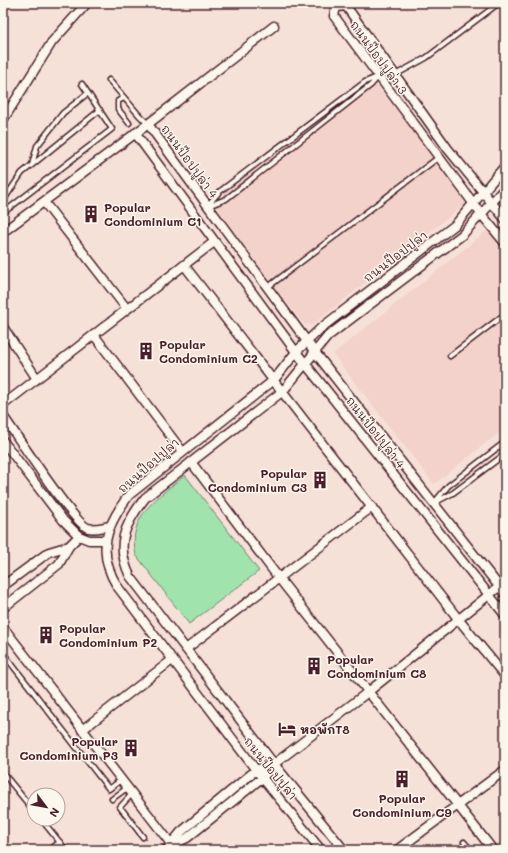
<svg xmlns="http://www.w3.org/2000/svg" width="508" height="853" viewBox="0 0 508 853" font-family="Mali,'Playpen Sans Thai',sans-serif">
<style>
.built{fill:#f2d2ca}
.green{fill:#a0e3ad;stroke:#75816c}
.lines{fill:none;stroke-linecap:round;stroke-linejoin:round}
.lane-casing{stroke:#4a1f2b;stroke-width:7}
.street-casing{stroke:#4a1f2b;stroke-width:11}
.lane{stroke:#fbf7ec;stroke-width:4}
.street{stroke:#fbf7ec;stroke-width:8}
.labels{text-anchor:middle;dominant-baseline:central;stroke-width:3;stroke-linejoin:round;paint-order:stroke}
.street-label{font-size:12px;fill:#4a1f2b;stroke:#fbf7ec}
.poi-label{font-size:12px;font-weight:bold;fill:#4a1f2b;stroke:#fbf7ec;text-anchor:start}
</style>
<rect width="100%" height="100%" fill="#f6e1d8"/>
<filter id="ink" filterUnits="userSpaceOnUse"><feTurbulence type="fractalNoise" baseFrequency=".025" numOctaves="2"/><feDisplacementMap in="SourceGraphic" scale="8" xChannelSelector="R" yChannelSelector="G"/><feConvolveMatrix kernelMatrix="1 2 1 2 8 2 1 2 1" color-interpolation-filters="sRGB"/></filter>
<g filter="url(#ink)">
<path class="built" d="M373 80 465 197V204L312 325 304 324 276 289 213 202Z
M488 230 505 252V428L434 484 333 354Z"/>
<path class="green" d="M185 475 259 571 189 624 136 555C126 516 159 497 185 475Z"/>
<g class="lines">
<g class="lane-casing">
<path id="lane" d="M395 75 426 58 499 3
M109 80 139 115 148 124
M124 98 118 101V109L129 123
M32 165 37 146 63 113 88 93
M208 205 219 192 365 82 377 77
M208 206 226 199 371 85 378 77
M3 210 5 198 22 173 100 110
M3 213 112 129 82 84
M268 287 439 157
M450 356 505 314
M436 502 453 493 505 454
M434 503 448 486 505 442
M3 653 109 789 121 780
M3 773 34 811
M132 794 120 807 143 837
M112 799 127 788
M41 819 66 850
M464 842 471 850
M172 845 176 850
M49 850 60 842"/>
</g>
<g class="street-casing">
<path id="street" d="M3 120 52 42 87 3
M148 124 314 351 505 594
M135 133 296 352 505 615
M44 202 127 309
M505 219 448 149 346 6 336 7 334 16 482 215 505 243
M3 232 148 124 274 26
M184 265 459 620 505 676
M3 327 37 379
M94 335 182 451
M3 405 214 242
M3 416C16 434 74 524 88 528 95 530 103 527 110 526
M3 441 63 520 79 536 89 540H106
M191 462 278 577 493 850
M3 586 49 552 69 546
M3 608 59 564 69 546 79 536
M3 627 172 845
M186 649 372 507
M82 730 172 660
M172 845 187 838 263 777 274 764 368 692 505 582
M166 850 181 832 256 770 273 764
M321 850 256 770 117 586C96 551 106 526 129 495L274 380 296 352 321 328 455 225 505 166
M344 850 274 764 130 576C115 545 124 525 145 498L283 391 328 336 462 235 505 188
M397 850 505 770"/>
</g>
<use href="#lane" class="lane"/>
<use href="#street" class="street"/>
</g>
</g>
<defs>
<g id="building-bare" transform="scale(1.38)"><path d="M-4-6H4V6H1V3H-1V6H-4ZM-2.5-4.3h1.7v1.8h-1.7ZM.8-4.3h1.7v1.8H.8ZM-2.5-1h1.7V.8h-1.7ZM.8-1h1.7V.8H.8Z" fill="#4a1f2b" stroke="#fbf7ec" stroke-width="2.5" paint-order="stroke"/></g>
<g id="hotel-bare" transform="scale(1.38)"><path d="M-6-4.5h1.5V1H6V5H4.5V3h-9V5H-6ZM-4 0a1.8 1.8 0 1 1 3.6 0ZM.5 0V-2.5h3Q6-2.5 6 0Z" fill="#4a1f2b" stroke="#fbf7ec" stroke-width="2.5" paint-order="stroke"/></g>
</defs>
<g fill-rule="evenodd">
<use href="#building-bare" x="91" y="214"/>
<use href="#building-bare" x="146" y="351"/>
<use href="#building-bare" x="320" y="480"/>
<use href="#building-bare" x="46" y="635"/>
<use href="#building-bare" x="314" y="666"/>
<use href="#hotel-bare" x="287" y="729"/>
<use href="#building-bare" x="131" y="748"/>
<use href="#building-bare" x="402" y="779"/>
</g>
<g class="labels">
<g class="street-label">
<text transform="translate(379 57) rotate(54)">ถนนป๊อปปูล่า 3</text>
<text transform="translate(190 161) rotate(54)">ถนนป๊อปปูล่า 4</text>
<text transform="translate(395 256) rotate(-37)">ถนนป๊อปปูล่า</text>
<text transform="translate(376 432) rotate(52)">ถนนป๊อปปูล่า 4</text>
<text transform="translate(148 465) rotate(-41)">ถนนป๊อปปูล่า</text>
<text transform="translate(271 768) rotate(51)">ถนนป๊อปปูล่า</text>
</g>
<g class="poi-label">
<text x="104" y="207">Popular<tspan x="104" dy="14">Condominium C1</tspan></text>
<text x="159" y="344">Popular<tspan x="159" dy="14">Condominium C2</tspan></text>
<text x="307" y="473" text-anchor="end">Popular<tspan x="307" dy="14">Condominium C3</tspan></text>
<text x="59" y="628">Popular<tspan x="59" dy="14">Condominium P2</tspan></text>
<text x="327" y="659">Popular<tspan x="327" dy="14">Condominium C8</tspan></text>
<text x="300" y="729">หอพักT8</text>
<text x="118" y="741" text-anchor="end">Popular<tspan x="118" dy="14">Condominium P3</tspan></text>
<text x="402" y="798" text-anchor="middle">Popular<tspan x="402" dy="14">Condominium C9</tspan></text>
</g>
</g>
<rect width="508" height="853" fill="none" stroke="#fbf7ec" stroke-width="16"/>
<rect x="8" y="8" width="492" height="837" fill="none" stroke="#4a1f2b" stroke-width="1.5" filter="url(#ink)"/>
<g transform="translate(46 807) rotate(122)"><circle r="19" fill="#fbf7ec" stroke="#b4a19f"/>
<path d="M0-3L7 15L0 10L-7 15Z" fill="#4a1f2b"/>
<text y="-6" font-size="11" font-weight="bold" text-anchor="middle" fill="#4a1f2b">N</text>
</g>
</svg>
